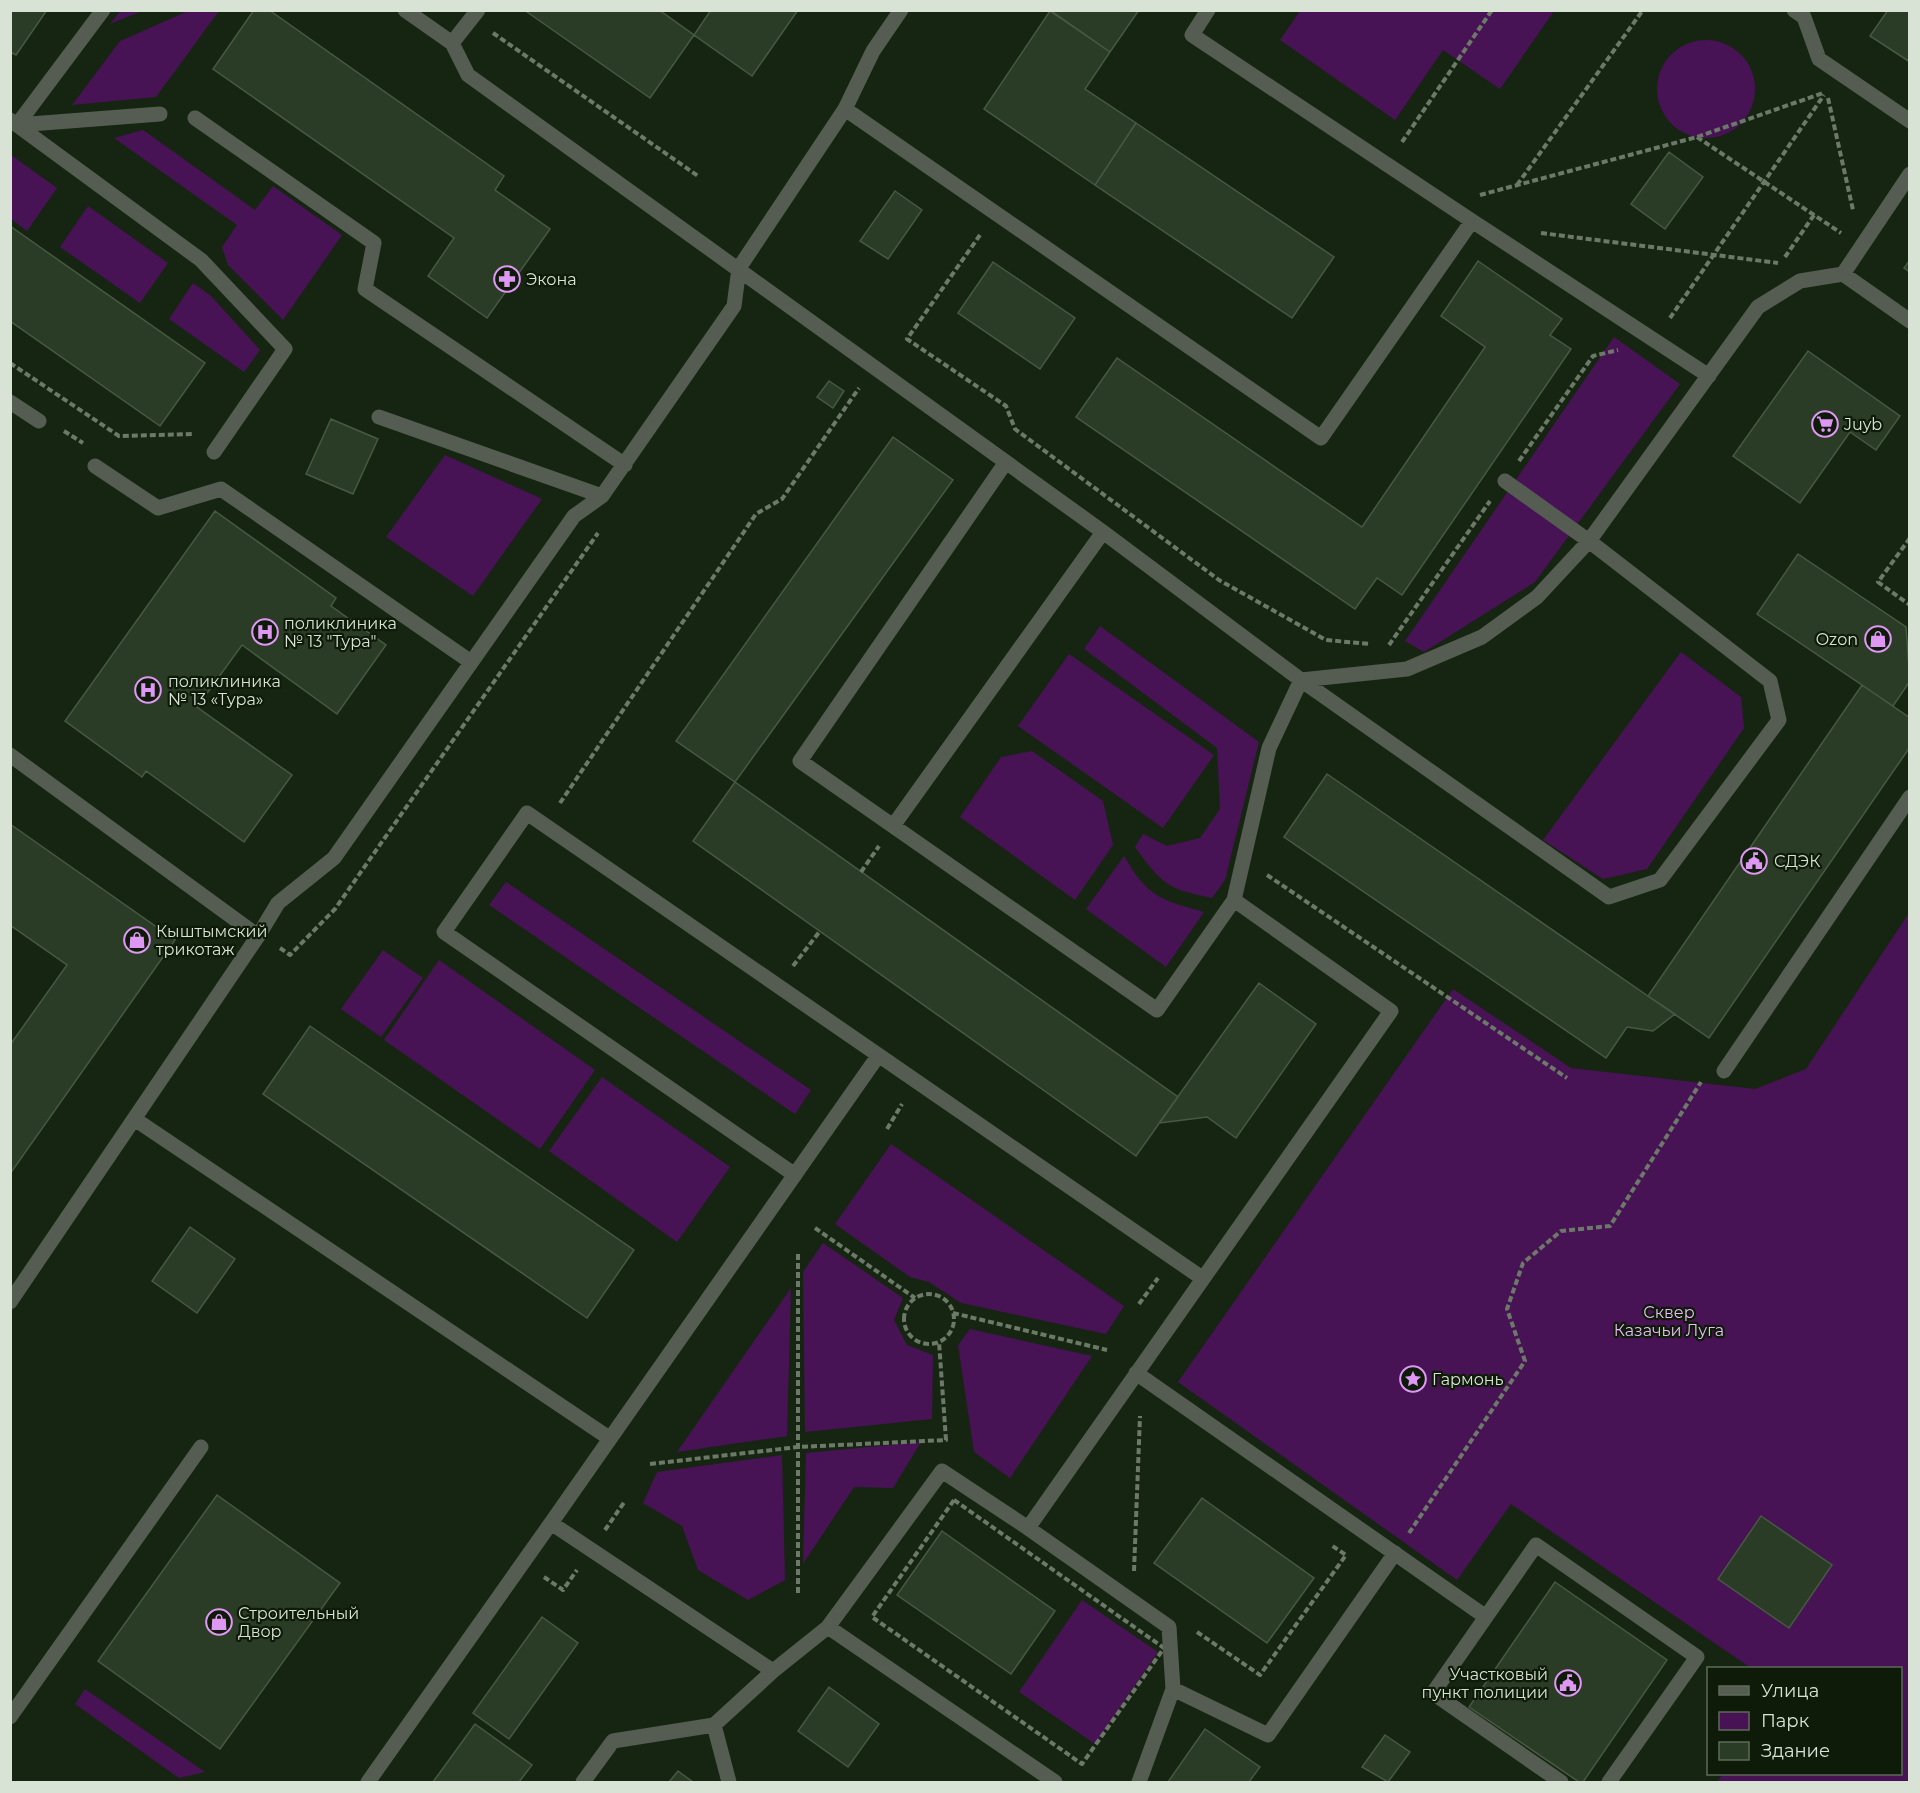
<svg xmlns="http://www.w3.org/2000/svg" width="1920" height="1793" viewBox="0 0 1920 1793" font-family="Montserrat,sans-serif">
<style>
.green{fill:#471355}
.building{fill:#2b3c26;stroke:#475942;stroke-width:1.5}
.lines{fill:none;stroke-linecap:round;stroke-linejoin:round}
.path{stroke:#6c7968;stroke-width:4;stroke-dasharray:6 3;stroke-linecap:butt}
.minor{stroke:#555d52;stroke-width:15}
.labels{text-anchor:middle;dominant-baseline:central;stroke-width:4.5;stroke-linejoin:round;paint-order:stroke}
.poi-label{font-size:16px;fill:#d8e2d5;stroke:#0d1b08;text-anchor:start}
.park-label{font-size:16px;fill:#e8bbf6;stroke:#0d1b08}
</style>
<rect width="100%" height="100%" fill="#162511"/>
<path class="green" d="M121 10H142V11L110 24Z
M188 11H219L156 97 72 105 120 41Z
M1300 11V10L1554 11 1500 89 1443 50 1395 120 1280 40Z
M1657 89a49 49 0 1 1 98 0a49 49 0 1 1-98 0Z
M143 130 255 210 273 186 342 235 283 320 228 265 222 247 237 225 114 138Z
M11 155 57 188 27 231 11 219Z
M88 206 168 263 140 303 60 247Z
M193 283 211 296 260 350 244 372 169 319Z
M1614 337 1680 384 1535 582 1424 652 1405 641Z
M445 455 542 499 473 596 386 537Z
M1100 626 1259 742 1225 880 1212 898C1167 889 1162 884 1135 847L1143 834 1167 846 1200 838 1220 809 1217 748 1084 649Z
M1681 652 1741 697 1744 728 1647 869 1603 879 1543 840Z
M1069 654 1214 755 1163 828 1018 726Z
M1032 751 1103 801 1113 845 1075 900 960 817 1001 757Z
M1124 856C1147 896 1160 900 1204 912L1166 967 1086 909Z
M506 882 811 1090 795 1114 489 905Z
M1909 913V1782H1717L1723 1774H1900V1668H1751L1511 1504 1457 1580 1178 1382 1453 989 1571 1068 1755 1089 1806 1069Z
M383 950 423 978 381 1037 341 1009Z
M439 960 595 1070 540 1149 384 1040Z
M602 1077 730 1167 677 1242 549 1151Z
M891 1144 1124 1306 1106 1334 961 1303 929 1282 910 1277 835 1224Z
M823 1243 903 1298 894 1320 907 1345 933 1355 932 1419 805 1432 803 1272Z
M791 1288 787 1436 677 1452Z
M970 1329 1092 1356 1010 1478 974 1452 958 1345Z
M921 1442 893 1488 854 1487 803 1564 806 1453Z
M782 1455 785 1580 748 1600 698 1570 682 1526 643 1503 657 1472Z
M1082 1600 1158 1652 1095 1744 1019 1692Z
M85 1689 205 1772 179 1778 75 1704Z"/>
<path class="building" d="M10 10H47L16 55 10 52Z
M254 10H269L504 176 495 190 550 229 487 318 428 276 454 238 213 69Z
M529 10H659L694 35 650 98 527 12Z
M711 10H798L752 76 694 35Z
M1050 10H1139L1110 52Z
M1888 10H1910V62L1870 36Z
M1050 11 1110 52 1085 89 1136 123 1095 185 984 109Z
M1136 123 1334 257 1292 318 1095 185Z
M1669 152 1703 177 1665 229 1631 204Z
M895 191 922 210 888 259 860 241Z
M10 226 205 363 160 426 10 321Z
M1910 260V272L1904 268Z
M1478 261 1562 319 1550 335 1571 349 1402 595 1377 578 1355 609 1076 417 1117 358 1362 527 1485 347 1441 316Z
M993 262 1075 318 1040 369 958 313Z
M1808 351 1900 416 1876 450 1850 432 1800 503 1733 456Z
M829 381 844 391 833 408 817 397Z
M331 419 378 439 353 494 306 474Z
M893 437 953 480 735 782 676 741Z
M215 511 336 598 331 606 386 645 337 714 242 645 197 707 292 775 244 842 146 771 142 777 65 721Z
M1798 554 1906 627 1910 681 1893 706 1757 614Z
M1862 685 1910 718V747L1709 1038 1648 996Z
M1327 774 1648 996 1675 1014 1653 1031 1627 1027 1606 1058 1284 837Z
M735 782 1178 1097 1136 1156 693 841Z
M10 824 175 940 10 1174V1045L67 965 10 925Z
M1259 983 1316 1024 1236 1138 1207 1117 1159 1123Z
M310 1026 634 1250 587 1318 263 1094Z
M190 1227 235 1259 197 1313 152 1281Z
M217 1495 340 1583 220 1749 98 1661Z
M1202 1498 1314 1578 1267 1643 1154 1563Z
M1761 1516 1832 1565 1789 1628 1718 1579Z
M942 1531 1055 1611 1011 1674 897 1595Z
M1555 1582 1667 1660 1583 1782H1579L1469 1707Z
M542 1617 578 1643 509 1739 473 1713Z
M829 1687 879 1724 848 1767 798 1731Z
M475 1724 532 1765 519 1782H433Z
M1205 1729 1260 1767 1249 1782H1168Z
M1385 1735 1410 1752 1388 1782 1362 1767Z
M678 1771 693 1782H669Z"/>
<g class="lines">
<path class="path" d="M493 33 698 176
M1828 98 1853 210
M1697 137 1841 233
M1402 142 1492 10
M1517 185 1643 10
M1480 195 1697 137 1823 93
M1541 233 1778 263
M980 235 907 339 1006 406 1015 429 1219 580 1326 640 1370 644
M1785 257 1814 215
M1670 318 1824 95
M10 363 119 436 194 434
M64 431 83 443
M1519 461 1593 356 1618 350
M1910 538 1878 582 1910 605
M1389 645 1490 501
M560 803 756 514 782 499 859 388
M861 872 879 846
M1267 875 1567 1078
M280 948 290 955 335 909 598 533
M793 966 820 931
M887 1129 902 1104
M815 1228 915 1298
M904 1319a25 25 0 1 1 50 0a25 25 0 1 1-50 0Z
M1139 1304 1158 1278
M953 1313 1107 1350
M650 1464 798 1447 946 1440 939 1342
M954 1500 1164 1648 1082 1764 872 1617Z
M605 1530 625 1501
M1409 1533 1525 1361 1507 1309 1523 1263 1561 1231 1610 1226 1701 1082
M1134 1571 1140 1416
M544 1577 563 1590 577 1570
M798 1593V1253
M1197 1632 1260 1675 1346 1555 1331 1545"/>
<path class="minor" d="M405 10 452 43
M478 10 452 43 468 75 1103 532 1301 680 1407 669 1482 637 1537 597 1589 541 1758 307 1800 281 1843 274 1910 321
M1208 10 1192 35 1472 221
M1794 10 1804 17 1819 59 1910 121
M845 109 1321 438 1472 221 1709 376
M195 118 374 243 365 289 625 465
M10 120 17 125 103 10
M17 125 201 260 285 349 214 452
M17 125 160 114
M1843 274 1910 174
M10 402 39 421
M379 417 602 496
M1006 462 800 761 1157 1010 1234 900 1269 748 1301 680 1609 897 1660 880 1779 720 1770 681 1589 541 1505 481
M95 466 158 508 221 489 471 662
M10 755 258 936 10 1302
M893 826 1103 532
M258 936 278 903 334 858 574 516 602 496 734 306 739 268 845 109 873 51 901 10
M1724 1071 1910 797
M136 1120 609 1438
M795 1175 444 932 527 813 1202 1278
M1136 1373 1486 1617
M551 1523 878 1056
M1028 1528 1169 1627 1173 1689 1139 1782
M828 1627 1055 1782
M1173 1689 1268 1735 1395 1553
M10 1717 201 1447
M714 1725 729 1782
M368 1782 551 1523 773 1671 828 1627 942 1471 1028 1528 1391 1011 1234 900
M583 1782 613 1741 714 1725 773 1671
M1561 1782 1433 1693 1536 1545 1697 1657 1609 1782"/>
</g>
<defs>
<g id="pharmacy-ring" transform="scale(1.35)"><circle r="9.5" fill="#0d1b08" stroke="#de98f3" stroke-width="1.5"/><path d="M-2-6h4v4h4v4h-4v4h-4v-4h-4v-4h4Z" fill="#de98f3"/></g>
<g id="supermarket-ring" transform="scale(1.35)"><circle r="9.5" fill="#0d1b08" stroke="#de98f3" stroke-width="1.5"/><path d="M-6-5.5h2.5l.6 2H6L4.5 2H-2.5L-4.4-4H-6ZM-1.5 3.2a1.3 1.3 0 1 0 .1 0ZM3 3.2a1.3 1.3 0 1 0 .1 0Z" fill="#de98f3"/></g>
<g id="hospital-ring" transform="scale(1.35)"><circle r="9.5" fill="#0d1b08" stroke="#de98f3" stroke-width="1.5"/><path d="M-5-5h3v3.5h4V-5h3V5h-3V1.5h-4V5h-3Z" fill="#de98f3"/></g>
<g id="shop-ring" transform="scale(1.35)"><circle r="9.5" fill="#0d1b08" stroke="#de98f3" stroke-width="1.5"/><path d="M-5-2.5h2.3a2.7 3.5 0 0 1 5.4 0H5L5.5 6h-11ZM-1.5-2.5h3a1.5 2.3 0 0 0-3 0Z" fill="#de98f3"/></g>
<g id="civic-ring" transform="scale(1.35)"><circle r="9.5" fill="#0d1b08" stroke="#de98f3" stroke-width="1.5"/><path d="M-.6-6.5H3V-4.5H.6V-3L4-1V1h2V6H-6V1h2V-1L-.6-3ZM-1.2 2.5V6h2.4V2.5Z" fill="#de98f3"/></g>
<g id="sight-ring" transform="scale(1.35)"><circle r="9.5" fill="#0d1b08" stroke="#de98f3" stroke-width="1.5"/><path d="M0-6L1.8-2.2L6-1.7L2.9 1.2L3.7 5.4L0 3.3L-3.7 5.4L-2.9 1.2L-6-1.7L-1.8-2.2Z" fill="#de98f3"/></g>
</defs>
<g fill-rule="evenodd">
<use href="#pharmacy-ring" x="507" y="279"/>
<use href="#supermarket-ring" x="1825" y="424"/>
<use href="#hospital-ring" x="265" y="632"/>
<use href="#shop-ring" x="1878" y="639"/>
<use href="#hospital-ring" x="148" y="690"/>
<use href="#civic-ring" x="1754" y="861"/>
<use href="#shop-ring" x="137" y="940"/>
<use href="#sight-ring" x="1413" y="1379"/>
<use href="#shop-ring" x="219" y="1622"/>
<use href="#civic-ring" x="1568" y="1683"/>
</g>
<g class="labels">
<g class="poi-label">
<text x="526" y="279">Экона</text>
<text x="1844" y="424">Juyb</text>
<text x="284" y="623">поликлиника<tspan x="284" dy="18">№ 13 "Тура"</tspan></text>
<text x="1858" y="639" text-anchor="end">Ozon</text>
<text x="168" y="681">поликлиника<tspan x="168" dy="18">№ 13 «Тура»</tspan></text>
<text x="1774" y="861">СДЭК</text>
<text x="156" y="931">Кыштымский<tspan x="156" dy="18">трикотаж</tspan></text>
<text x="1432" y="1379">Гармонь</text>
<text x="238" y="1613">Строительный<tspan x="238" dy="18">Двор</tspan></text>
<text x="1548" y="1674" text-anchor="end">Участковый<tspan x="1548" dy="18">пункт полиции</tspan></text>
</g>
<g class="park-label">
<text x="1669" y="1312">Сквер<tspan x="1669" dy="18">Казачьи Луга</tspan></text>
</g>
</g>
<rect width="1920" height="1793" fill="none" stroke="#d8e2d5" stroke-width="24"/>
<rect x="1707" y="1667" width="195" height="108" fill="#0d1b08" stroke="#5e6b5a" stroke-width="1.5"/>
<rect x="1719" y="1686" width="30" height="9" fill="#555d52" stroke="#5e6b5a" stroke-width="1.5"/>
<text x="1761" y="1697" font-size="18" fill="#d8e2d5">Улица</text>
<rect x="1719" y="1712" width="30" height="18" fill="#471355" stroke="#5e6b5a" stroke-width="1.5"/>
<text x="1761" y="1727" font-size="18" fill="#d8e2d5">Парк</text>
<rect x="1719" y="1742" width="30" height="18" fill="#2b3c26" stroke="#5e6b5a" stroke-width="1.5"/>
<text x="1761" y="1757" font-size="18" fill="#d8e2d5">Здание</text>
</svg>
